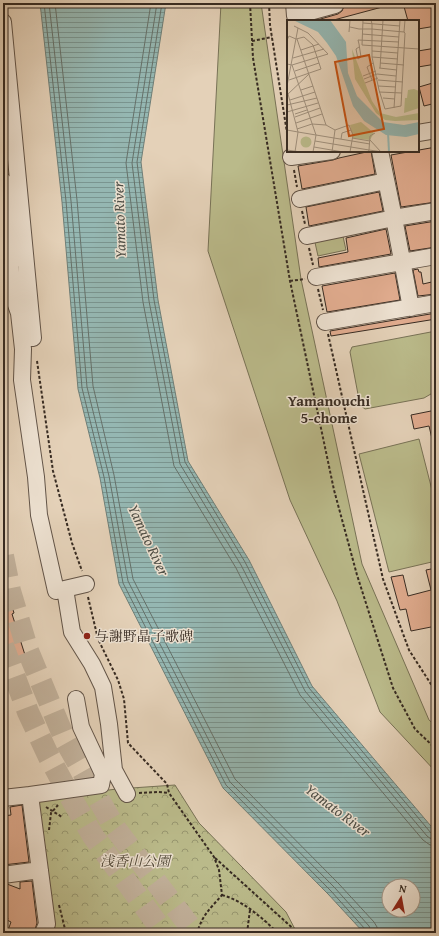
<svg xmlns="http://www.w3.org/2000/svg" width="439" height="936" viewBox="0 0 439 936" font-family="'Gentium Book Plus','Noto Serif JP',serif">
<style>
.grass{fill:#baba8a;stroke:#787256}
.park{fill:url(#park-crowns);stroke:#787256}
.water{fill:url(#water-rules);stroke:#6f7f78;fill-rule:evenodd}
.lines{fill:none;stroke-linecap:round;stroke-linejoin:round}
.shore{stroke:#66716a;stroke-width:1}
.building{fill:#e1ac8f;stroke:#372b22}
.highway-tunnel{stroke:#c1b09a;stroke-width:22;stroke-dasharray:22 11;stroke-linecap:butt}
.minor-casing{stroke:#625448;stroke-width:18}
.path{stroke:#372b22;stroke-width:2;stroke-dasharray:3 2;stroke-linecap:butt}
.minor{stroke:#ede1d1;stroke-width:16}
.poi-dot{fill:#8f2418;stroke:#ede1d1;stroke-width:1.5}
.labels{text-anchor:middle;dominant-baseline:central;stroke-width:3;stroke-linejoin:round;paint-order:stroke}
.poi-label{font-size:14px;fill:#372b22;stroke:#ede1d1;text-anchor:start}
.park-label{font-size:14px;font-style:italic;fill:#514837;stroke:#ede1d1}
.water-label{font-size:15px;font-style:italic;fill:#4e4e46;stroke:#ede1d1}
.neighbourhood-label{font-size:15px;font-weight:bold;fill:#372b22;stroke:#ede1d1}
.inset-river{fill:none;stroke:#95b7b2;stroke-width:2}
.inset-road{fill:none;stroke:#9f8f7c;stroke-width:1}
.view{fill:#c55010;fill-opacity:0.15;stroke:#c55010;stroke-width:2}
.inset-edge{fill:none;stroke:#372b22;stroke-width:2}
</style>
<defs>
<pattern id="park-crowns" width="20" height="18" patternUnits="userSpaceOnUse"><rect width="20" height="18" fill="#baba8a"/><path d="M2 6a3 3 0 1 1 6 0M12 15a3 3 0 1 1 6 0" fill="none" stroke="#989770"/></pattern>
<pattern id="water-rules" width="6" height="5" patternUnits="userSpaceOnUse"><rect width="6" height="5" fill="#95b7b2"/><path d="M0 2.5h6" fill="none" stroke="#7a9590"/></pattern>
</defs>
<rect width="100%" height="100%" fill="#e4d1b8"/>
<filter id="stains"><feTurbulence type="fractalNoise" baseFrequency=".005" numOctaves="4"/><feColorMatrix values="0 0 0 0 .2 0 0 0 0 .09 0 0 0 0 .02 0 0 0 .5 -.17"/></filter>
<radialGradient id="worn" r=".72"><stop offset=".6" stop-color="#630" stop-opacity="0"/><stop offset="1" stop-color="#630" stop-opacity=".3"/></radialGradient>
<path class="grass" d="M221 3H261L301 279 362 564 429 720 436 726V772L380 712 337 601 290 500 208 251Z
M342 232 346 250 318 256 314 238Z
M436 331V391L424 398 365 409 360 405 350 352 352 347Z
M419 439 434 498H436V561L389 572 359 454Z"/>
<path class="park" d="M175 785 199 823 286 912 297 933H50L38 802 43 798 117 789Z"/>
<path class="water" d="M40 3H166L141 162 158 300 188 461 249 560 312 686 436 832V933H364L328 894 223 788 119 584 100 478 78 389 62 202ZM389 886H413V910H389Z"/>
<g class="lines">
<path class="shore" d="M44 3 66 201 82 388 104 477 123 583 226 785 331 891 365 929 367 933
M49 3 71 201 87 387 109 476 128 581 230 782 335 888 369 926 372 933
M55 3 77 200 93 386 114 475 133 579 235 779 339 884 374 922 377 927 378 933
M151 3 126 163 143 302 174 466 236 568 300 695 423 840 430 845H436
M157 3 132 163 149 301 180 464 241 565 305 691 427 836 431 839H436
M162 3 137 162 154 300 185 462 245 562 309 688 431 833 436 834"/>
</g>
<path class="building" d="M356 3H385L386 6 330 21H318L317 20 338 14 342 11 344 6Z
M403 3H428V4L436 5V26L418 29V21H408Z
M436 48V64L418 67V51Z
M436 82V103L424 106 419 87Z
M436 147V202L401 207 391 155Z
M371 151 375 174 302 189 298 166 333 160 339 158Z
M379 192 383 211 309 226 306 207Z
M436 221V247L410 251 405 226Z
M386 229 391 254 319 267 318 258 348 252 346 238Z
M418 269 419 272H421L423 284 436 281V294L418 296 413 270Z
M395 273 400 300 327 312 322 286Z
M436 313V319L331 336 330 331Z
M436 410V442L433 443 429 426 414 429 411 415Z
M436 568V626L411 631 406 609 400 610 391 577 403 575 408 596 431 590 426 570Z
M3 583H5L14 613 12 614 25 655 3 661Z
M22 805 29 862 3 865V856H6L3 834V816L11 815 10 807Z
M32 881 37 923 34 933H7L11 922 7 920 8 918 3 916V884H7L20 889V882Z"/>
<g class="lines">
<path class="highway-tunnel" d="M3 556 10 591 28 651 66 742 115 828 195 933
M3 646 28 712 49 757 70 796 93 836 164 933"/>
<g class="minor-casing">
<path id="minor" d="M294 3 295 16 335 5V3
M3 22 33 338
M418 133 436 130
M380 151 394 218 411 308
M291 157 332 151
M3 181 12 244 10 267 14 299 19 313 23 349 22 380 36 477 39 515 56 591 86 584
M300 199 386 181
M307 236 394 218 436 211
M316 277 436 256
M325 322 436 303
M65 589 72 632 92 664 103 687 109 724 114 770 127 794
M30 795 101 785 103 774 81 727 76 699
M3 798 30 795 47 924 43 933
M3 875 40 870"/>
</g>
<path class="path" d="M250 3 253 58 290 281 334 490 357 575 393 688 415 729 436 749
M269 3 270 25 288 139
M252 41 272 37
M294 170 297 187
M302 211 305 224
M309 248 313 265
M290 281 305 279
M318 289 323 310
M328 334 383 579 409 650 436 692
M37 361 53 471 72 543 82 571
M88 597 98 639 118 680 124 699 128 743 167 784 169 793 214 857 219 870 222 895C209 910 203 914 197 933
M139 793 158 792 169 793
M46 807 62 817
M49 830 51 813 58 805
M215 858 298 933
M222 895C244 901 262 918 278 933
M59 905 66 933
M247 933 250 910"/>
<use href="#minor" class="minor"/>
</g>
<circle class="poi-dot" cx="87" cy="636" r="4"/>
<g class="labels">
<g class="poi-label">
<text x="95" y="636">与謝野晶子歌碑</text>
</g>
<g class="park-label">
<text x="135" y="861">浅香山公園</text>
</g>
<g class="water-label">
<text transform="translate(119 220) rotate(-92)">Yamato River</text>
<text transform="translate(149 540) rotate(65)">Yamato River</text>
<text transform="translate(338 810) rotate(37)">Yamato River</text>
</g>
<g class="neighbourhood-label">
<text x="329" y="400">Yamanouchi<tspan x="329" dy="17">5-chome</tspan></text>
</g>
</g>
<g transform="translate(287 20)">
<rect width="132" height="132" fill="#e4d1b8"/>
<path d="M65 29 85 81 93 93 109 97 132 93V100L108 101 98 100 89 93 68 59ZM127 69 132 71V88L117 93 118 78H120L121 70ZM13.5 122a5.5 5.5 0 1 1 11 0a5.5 5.5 0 1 1-11 0Z" fill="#baba8a"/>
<path d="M74 102 87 113 83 120 66 118 63 105Z" fill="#baba8a"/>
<path d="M6 0H43L59 22 61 53 70 76 96 102 117 105 132 102V114L119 117 99 115 77 101 66 86 49 36 40 23 31 12Z" fill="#95b7b2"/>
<path class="inset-river" d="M101 112 102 132"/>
<path class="inset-road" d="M76 0 75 25 132 29M76 3 113 6M63 7 72 9H85L95 10 117 12 118 13 114 86 98 89 92 70 85 37V4L84 0M62 12 63 0M117 12 118 0M75 14 112 17M10 19 39 105M0 20 2 16 9 19 17 17 26 25 34 49 2 60M72 24 71 20 112 22M72 24 74 37 71 39 69 29 72 27M14 30 32 24M85 31 111 33M85 37 111 39M6 38 37 29M93 43 117 45M0 44 5 45 41 34 21 13 7 6M5 45 29 115 26 132M92 48 110 50M93 48 96 0M8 51 32 43M76 56 89 51M77 59 90 54 109 56M85 60 80 47 86 43M91 60 116 62M78 63 91 58M0 66 11 8M91 66 109 67M0 70 11 112 83 124M14 70 26 66M92 72 115 73M0 75 22 54M96 78 108 79M3 80 28 72M0 85 30 78M107 88 113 0M0 92 31 83M8 94 20 90M8 97 33 88M9 103 35 94M10 109 25 104 39 105 48 110 62 105 66 115 63 132M0 110 11 112 8 132M88 113 83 116 82 130 96 132M65 118 83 121M54 119 55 113 64 110M83 120 94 132M28 121 82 130 81 132M27 127 56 132M0 130 14 132M45 132 48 110"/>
<path class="view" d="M82 35 97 109 62 116 48 42Z"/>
<rect width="132" height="132" class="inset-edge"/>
</g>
<rect width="439" height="936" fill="none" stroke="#e4d1b8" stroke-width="16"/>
<rect x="4" y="4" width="431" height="928" fill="none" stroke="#372b22" stroke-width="2"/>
<rect x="8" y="8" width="423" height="920" fill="none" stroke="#372b22"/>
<g transform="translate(401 898) rotate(11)"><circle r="19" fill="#ede1d1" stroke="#a4988b"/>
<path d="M0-3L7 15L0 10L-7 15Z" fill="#8f2418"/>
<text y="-6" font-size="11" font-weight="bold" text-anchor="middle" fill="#372b22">N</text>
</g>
<rect width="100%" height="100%" filter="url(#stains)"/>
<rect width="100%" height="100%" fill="url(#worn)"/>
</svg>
